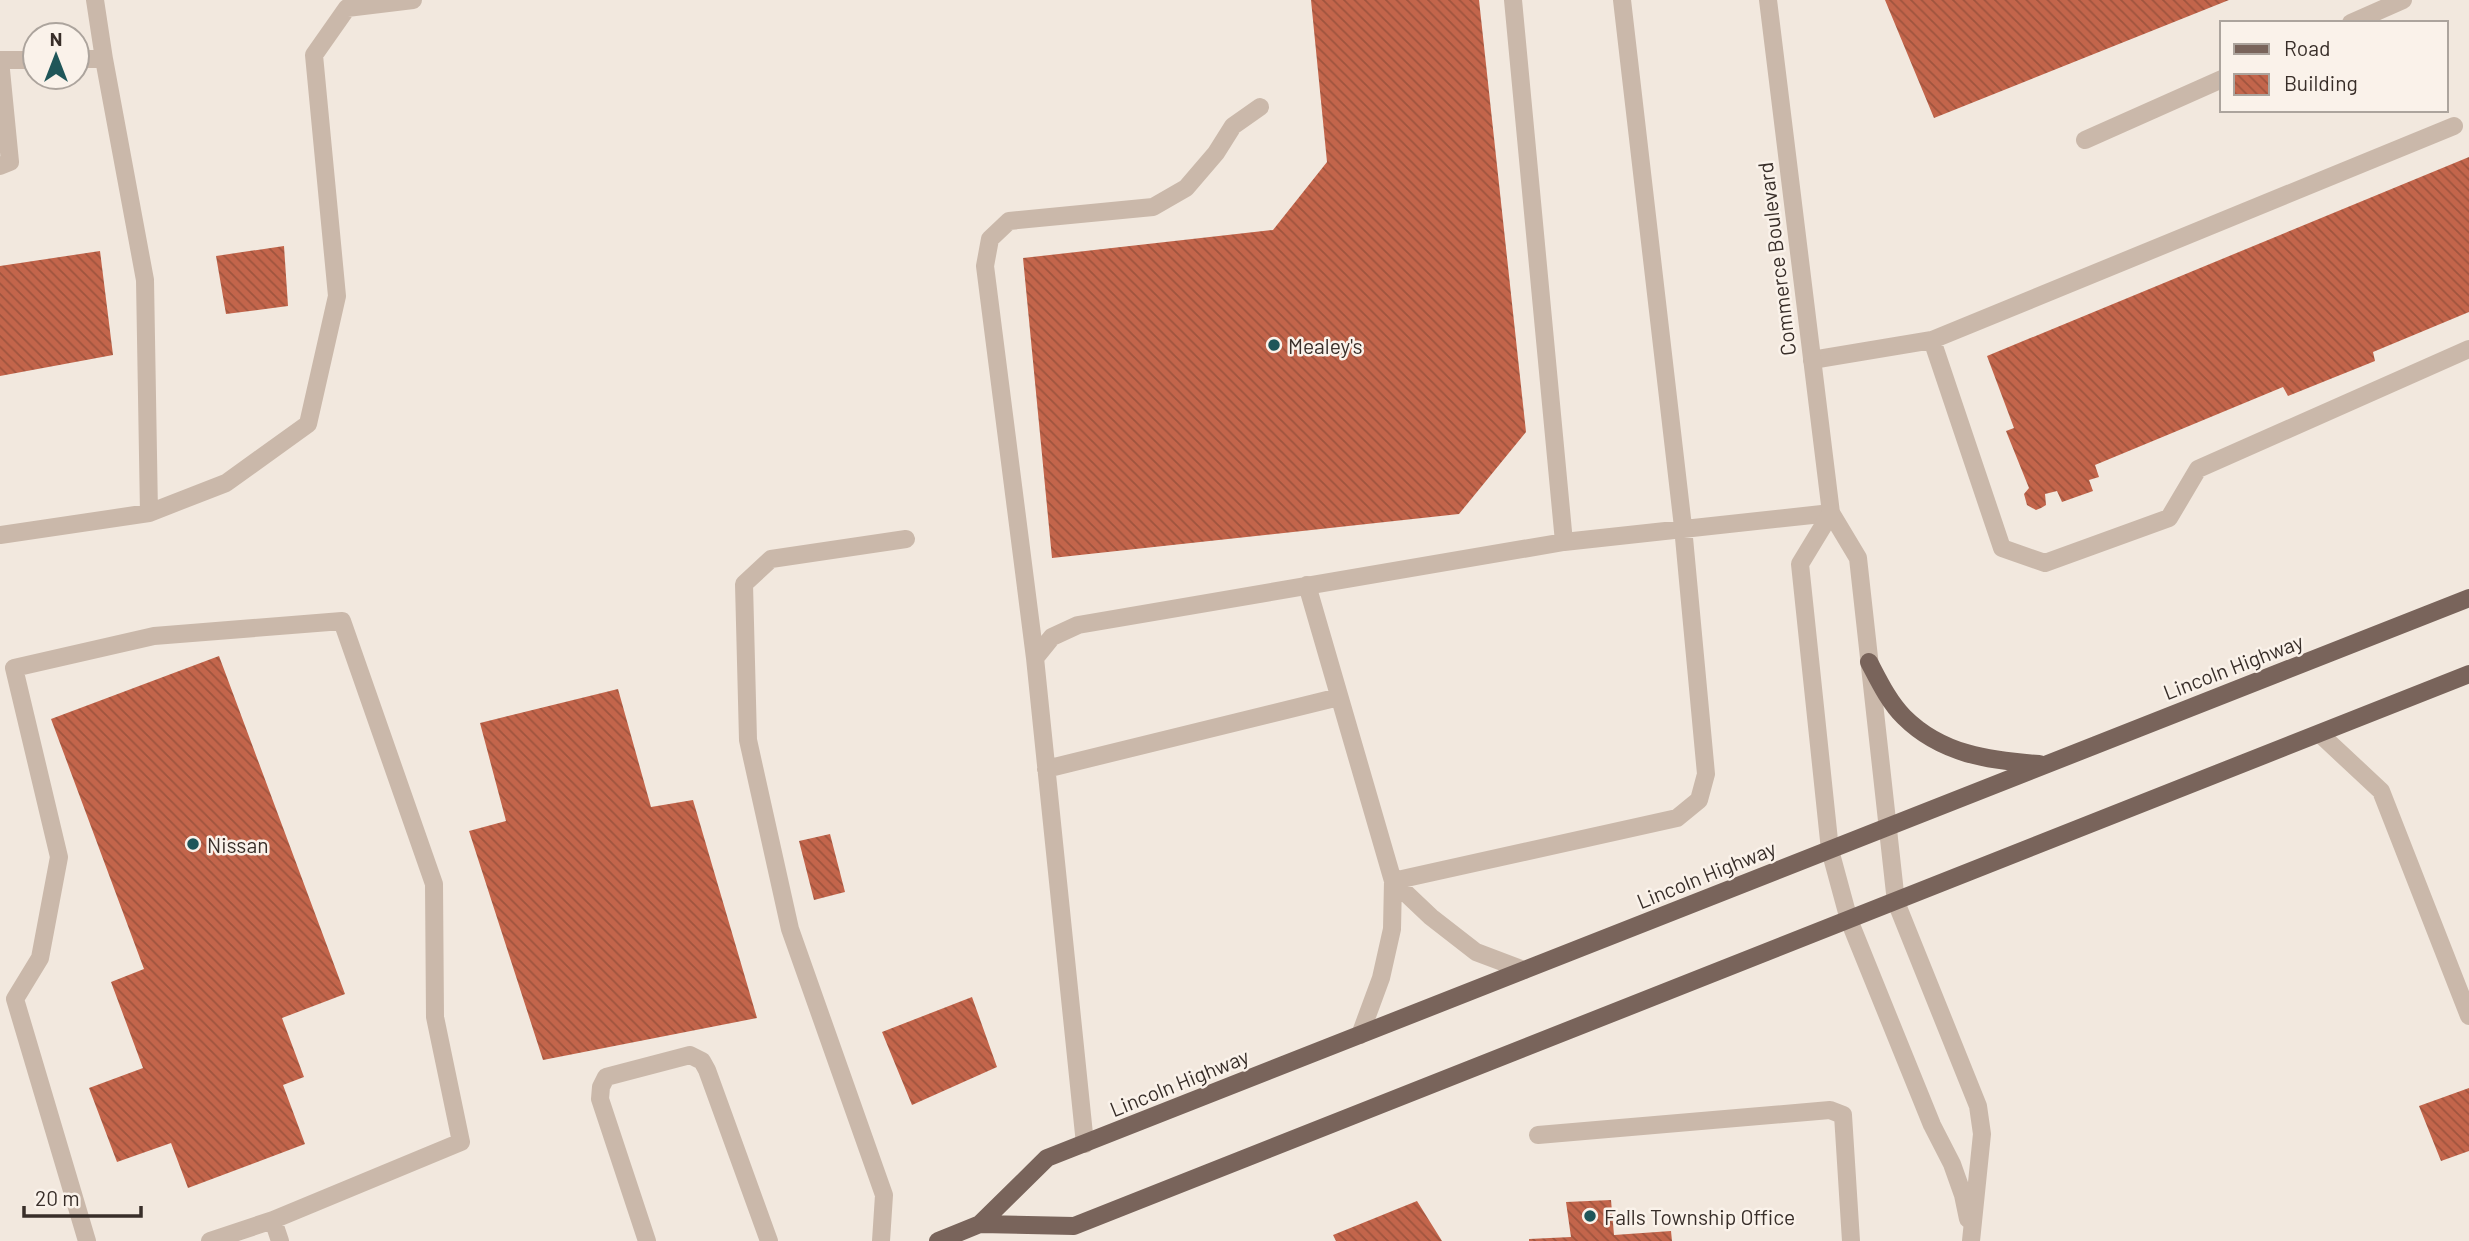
<svg xmlns="http://www.w3.org/2000/svg" width="2469" height="1241" viewBox="0 0 2469 1241" font-family="Barlow,sans-serif">
<style>
.building{fill:url(#building-back-hatch)}
.lines{fill:none;stroke-linecap:round;stroke-linejoin:round}
.lane{stroke:#cab8aa;stroke-width:18}
.street{stroke:#cab8aa;stroke-width:18}
.primary{stroke:#79645b;stroke-width:18}
.poi-dot{fill:#1f5659;stroke:#faf2ea;stroke-width:2.5}
.labels{text-anchor:middle;dominant-baseline:central;stroke-width:5;stroke-linejoin:round;paint-order:stroke}
.street-label{font-size:21px;fill:#382e29;stroke:#faf2ea}
.poi-label{font-size:21px;fill:#382e29;stroke:#faf2ea;text-anchor:start}
</style>
<defs>
<pattern id="building-back-hatch" width="6" height="6" patternUnits="userSpaceOnUse" patternTransform="scale(1.75)"><rect width="6" height="6" fill="#c3654b"/><path d="M-1 5l2 2M0 0l6 6M5-1l2 2" fill="none" stroke="#9f543e"/></pattern>
</defs>
<rect width="100%" height="100%" fill="#f2e8de"/>
<path class="building" d="M1311 0H1479L1526 432 1459 514 1052 558 1023 258 1273 230 1327 162Z
M1885 0H2229L1934 118Z
M2469 157V312L2373 352 2375 361 2288 396 2283 387 2095 465 2099 477 2089 480 2093 491 2062 502 2057 491 2045 494 2046 505 2041 508 2036 510 2027 505 2024 494 2029 488 2006 431 2014 428 1987 356Z
M284 246 288 306 226 314 216 256Z
M100 251 113 355 0 376V266Z
M219 656 345 994 282 1018 304 1077 283 1085 305 1144 188 1188 171 1143 117 1162 89 1088 143 1068 111 982 144 969 51 719Z
M618 689 651 807 693 800 757 1018 543 1060 469 831 506 821 480 723Z
M830 834 845 892 814 900 799 841Z
M972 997 997 1067 912 1105 882 1032Z
M2469 1088V1151L2441 1161 2419 1106Z
M1611 1200 1614 1235 1671 1231 1672 1241H1529V1239L1571 1237 1566 1202Z
M1417 1201 1442 1241H1336L1333 1235Z"/>
<g class="lines">
<path class="lane" d="M95 0 104 59
M1513 0 1564 542
M2351 23 2403 0
M77 59H104L145 280 149 513
M0 60H35
M2085 140 2222 79
M0 166 10 162 0 60
M1932 340 2454 126
M1812 360 1932 340 2002 548 2045 563 2169 518 2198 469 2469 349
M0 535 149 513 226 483 308 424 337 296 314 55 347 8 413 0
M1307 585 1393 881 1677 818 1699 800 1706 774 1683 527 1622 0
M1035 658 985 266 990 239 1009 221 1153 207 1186 188 1216 153 1233 126 1260 107
M2320 734 2381 791 2469 1016
M1046 769 1339 697
M1896 902 1978 1106 1982 1134 1971 1241
M1849 920 1932 1125 1952 1164 1963 1195 1968 1219
M1360 1035 1381 978 1392 929 1393 881 1431 917 1476 952 1524 970
M1538 1135 1830 1110 1843 1115 1851 1241
M1085 1144 1035 658 1052 637 1078 625 1564 542 1831 513
M87 1241 15 999 40 958 59 857 14 668 154 636 342 621 434 884 435 1017 461 1142 273 1220 280 1241
M210 1241 273 1220
M647 1241 600 1099 601 1087 606 1077 690 1055 702 1061 707 1070 769 1241
M881 1241 884 1195 790 929 748 740 744 584 771 559 906 539"/>
<path class="street" d="M1768 0 1831 513 1858 558 1896 902
M1831 513 1800 564 1830 850 1849 920"/>
<path class="primary" d="M1869 662C1879 681 1889 702 1904 717 1941 754 1990 761 2039 764
M980 1224 1074 1226 2469 674
M938 1241 980 1224 1047 1158 2469 598"/>
</g>
<g class="poi-dot">
<circle cx="1274" cy="345" r="7"/>
<circle cx="193" cy="844" r="7"/>
<circle cx="1590" cy="1216" r="7"/>
</g>
<g class="labels">
<g class="street-label">
<text transform="translate(1776 259) rotate(-97)">Commerce Boulevard</text>
<text transform="translate(2233 666) rotate(-21)">Lincoln Highway</text>
<text transform="translate(1706 874) rotate(-22)">Lincoln Highway</text>
<text transform="translate(1179 1082) rotate(-22)">Lincoln Highway</text>
</g>
<g class="poi-label">
<text x="1288" y="345">Mealey's</text>
<text x="207" y="844">Nissan</text>
<text x="1604" y="1216">Falls Township Office</text>
</g>
</g>
<rect x="2220" y="21" width="228" height="91" fill="#faf2ea" stroke="#aca49d" stroke-width="2"/>
<rect x="2234" y="44" width="35" height="10" fill="#79645b" stroke="#aca49d" stroke-width="2"/>
<text x="2284" y="56" font-size="21" fill="#382e29">Road</text>
<rect x="2234" y="74" width="35" height="21" fill="url(#building-back-hatch)" stroke="#aca49d" stroke-width="2"/>
<text x="2284" y="91" font-size="21" fill="#382e29">Building</text>
<g transform="translate(56 56)"><circle r="33" fill="#faf2ea" stroke="#aca49d" stroke-width="2"/>
<path d="M0-5L12 26L0 18L-12 26Z" fill="#1f5659"/>
<text y="-10" font-size="19" font-weight="bold" text-anchor="middle" fill="#382e29">N</text>
</g>
<path d="M24 1206v10h117v-10" fill="none" stroke="#382e29" stroke-width="3.5"/>
<text x="35" y="1206" font-size="21" fill="#382e29" stroke="#faf2ea" stroke-width="5" paint-order="stroke">20 m</text>
</svg>
